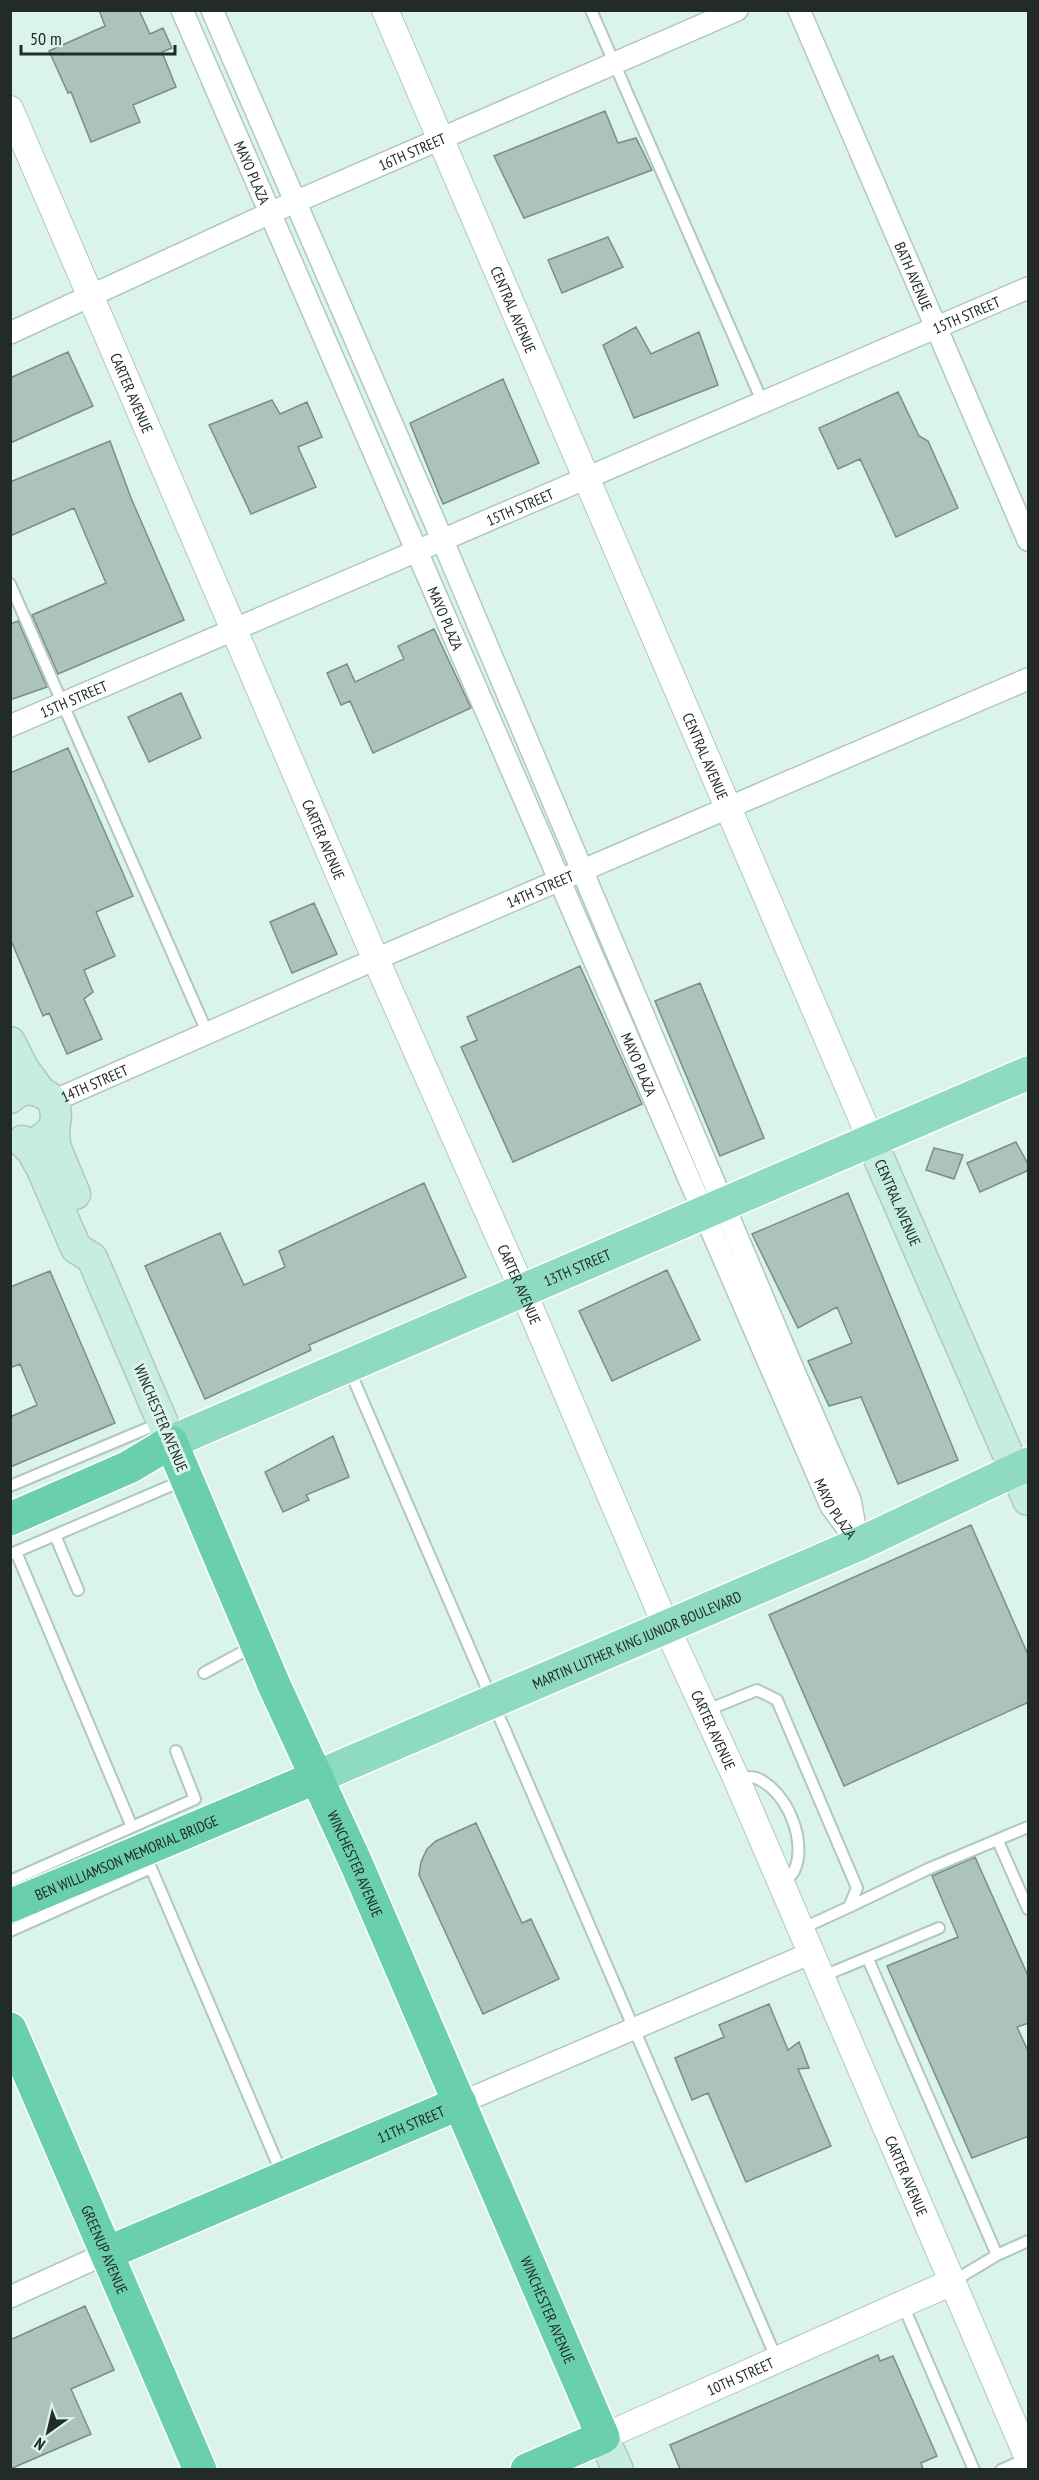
<svg xmlns="http://www.w3.org/2000/svg" width="1039" height="2480" viewBox="0 0 1039 2480" font-family="'PT Sans Narrow',sans-serif">
<style>
.building{fill:#acc3b9;stroke:#798f85;stroke-width:1.5}
.lines{fill:none;stroke-linecap:round;stroke-linejoin:round}
.service-casing{stroke:#b0c8bd;stroke-width:14}
.minor-casing{stroke:#b0c8bd;stroke-width:24}
.tertiary-casing{stroke:#b0c8bd;stroke-width:28}
.secondary-casing{stroke:#b0c8bd;stroke-width:33}
.primary-casing{stroke:#fff;stroke-width:36}
.trunk-casing{stroke:#fff;stroke-width:36}
.service{stroke:#fff;stroke-width:10}
.minor{stroke:#fff;stroke-width:21}
.tertiary{stroke:#fff;stroke-width:26}
.secondary{stroke:#c7ede0;stroke-width:30}
.primary{stroke:#8fdbc2;stroke-width:33}
.trunk{stroke:#6acfae;stroke-width:33}
.labels{text-anchor:middle;dominant-baseline:central;stroke-width:6;stroke-linejoin:round;paint-order:stroke}
.street-label{font-size:15px;fill:#222b27;stroke:#dbf4e9}
</style>
<rect width="100%" height="100%" fill="#dbf4e9"/>
<path class="building" d="M99 10H139L150 34 163 28 172 48 162 52 176 87 133 105 140 122 91 142 71 92 68 93 49 51 105 26Z
M605 111 618 143 636 138 652 170 524 218 494 156Z
M608 237 623 267 562 293 548 260Z
M636 327 651 354 699 332 718 385 634 418 603 345Z
M68 352 93 406 10 443V378Z
M503 379 539 463 443 504 410 423Z
M898 392 919 436 928 441 958 508 896 537 860 459 838 469 819 428Z
M272 400 280 414 307 402 322 437 298 447 316 487 251 514 209 425Z
M110 441 131 498 184 620 58 674 32 615 106 583 74 508 10 536V482Z
M18 621 47 687 10 700V624Z
M434 629 471 708 373 753 350 701 341 705 327 673 347 664 355 682 404 659 398 646Z
M181 693 201 738 149 762 128 717Z
M68 748 133 896 96 912 115 956 84 970 93 992 84 999 102 1039 67 1054 49 1013 43 1016 10 938V773Z
M314 903 337 954 292 973 270 922Z
M580 966 642 1104 513 1162 461 1047 477 1040 467 1017Z
M700 983 764 1138 720 1156 655 1001Z
M1016 1142 1029 1166V1170L980 1192 967 1163Z
M934 1148 963 1155 954 1179 926 1170Z
M424 1183 466 1277 309 1345 311 1350 205 1399 145 1266 220 1233 244 1285 285 1267 279 1251Z
M848 1193 958 1460 898 1484 861 1397 829 1406 808 1361 852 1343 837 1307 798 1328 752 1234Z
M667 1270 700 1340 612 1381 579 1311Z
M50 1271 115 1423 10 1467V1417L37 1405 20 1364 10 1368V1287Z
M333 1436 349 1477 306 1495 309 1500 283 1512 265 1472Z
M971 1525 1029 1657V1702L844 1786 769 1615Z
M476 1823 522 1923 531 1919 559 1979 483 2014 419 1875 421 1862 427 1849 436 1841Z
M975 1857 1029 1978V2023L1017 2027 1029 2053V2136L972 2158 887 1966 958 1937 932 1876Z
M769 2004 788 2050 799 2042 809 2068 798 2069 831 2146 746 2182 708 2093 692 2100 675 2058 724 2037 719 2025Z
M85 2306 114 2370 71 2389 91 2434 10 2469V2340Z
M878 2355 880 2361 893 2356 937 2456 921 2463 923 2469H680L670 2445Z"/>
<g class="lines">
<g class="service-casing">
<path id="service" d="M591 10 762 401
M10 584 207 1032
M349 1369 777 2360
M10 1486 160 1423
M55 1535 78 1590
M16 1552 132 1827
M11 1554 184 1480
M204 1673 254 1646
M705 1711 757 1690 777 1700 857 1888 849 1907 801 1929
M738 1778C744 1778 751 1776 756 1778 787 1790 808 1842 794 1871 792 1876 786 1880 781 1884
M998 1841 1028 1909
M10 1881 195 1799 176 1751
M849 1907 928 1869 1028 1827
M10 1931 151 1868 282 2174
M868 1959 997 2255
M821 1977 939 1928
M952 2282 997 2255 1028 2241
M903 2305 974 2470
M1001 2470 1028 2458"/>
</g>
<g class="minor-casing">
<g id="minor">
<path id="s1" d="M182 10 831 1506 859 1544"/>
<path d="M212 10 442 539 793 1369 850 1500 857 1537"/>
<path id="s2" d="M799 10 1028 540"/>
<path id="s3" d="M10 333 270 213 737 10"/>
<path id="s4" d="M10 726 1028 288"/>
<path id="s5" d="M53 1101 376 959 1028 679"/>
<path d="M460 2103 811 1953"/>
<path d="M10 2297 107 2253"/>
</g>
</g>
<g class="tertiary-casing">
<g id="tertiary">
<path id="s6" d="M385 10 871 1140"/>
<path id="s7" d="M10 109 369 944 523 1291 666 1626 736 1778 1028 2458"/>
<path id="s8" d="M603 2437 952 2282"/>
</g>
</g>
<g class="secondary-casing">
<g id="secondary">
<path d="M10 1042 23 1068 39 1090"/>
<path d="M10 1098C25 1085 40 1088 53 1101 59 1118 56 1131 40 1140"/>
<path d="M54 1128 55 1146 75 1194"/>
<path id="s9" d="M871 1140 1028 1500"/>
<path d="M22 1141 32 1151 42 1169 76 1248 92 1258 171 1442"/>
<path d="M603 2437 618 2470"/>
</g>
</g>
<g class="primary-casing">
<g id="primary">
<path id="s10" d="M171 1442 1028 1073"/>
<path id="s11" d="M317 1777 859 1544 1028 1464"/>
</g>
</g>
<g class="trunk-casing">
<g id="trunk">
<path id="s12" d="M10 1519 129 1467 171 1442 274 1685 356 1863 603 2437 527 2470"/>
<path id="s13" d="M10 1906 317 1777"/>
<path id="s14" d="M10 2029 200 2470"/>
<path id="s15" d="M107 2253 460 2103"/>
</g>
</g>
<use href="#service" class="service"/>
<use href="#minor" class="minor"/>
<use href="#tertiary" class="tertiary"/>
<use href="#secondary" class="secondary"/>
<use href="#primary" class="primary"/>
<use href="#trunk" class="trunk"/>
</g>
<g class="labels">
<g class="street-label">
<text stroke="none"><textPath href="#s3" startOffset="441">16TH STREET</textPath></text>
<text stroke="none"><textPath href="#s1" startOffset="177">MAYO PLAZA</textPath></text>
<text stroke="none"><textPath href="#s2" startOffset="290">BATH AVENUE</textPath></text>
<text stroke="none"><textPath href="#s6" startOffset="326">CENTRAL AVENUE</textPath></text>
<text stroke="none"><textPath href="#s4" startOffset="1041">15TH STREET</textPath></text>
<text stroke="none"><textPath href="#s7" startOffset="309">CARTER AVENUE</textPath></text>
<text stroke="none"><textPath href="#s4" startOffset="555">15TH STREET</textPath></text>
<text stroke="none"><textPath href="#s1" startOffset="663">MAYO PLAZA</textPath></text>
<text stroke="none"><textPath href="#s4" startOffset="69">15TH STREET</textPath></text>
<text stroke="none"><textPath href="#s6" startOffset="812">CENTRAL AVENUE</textPath></text>
<text stroke="none"><textPath href="#s7" startOffset="795">CARTER AVENUE</textPath></text>
<text stroke="none"><textPath href="#s5" startOffset="531">14TH STREET</textPath></text>
<text stroke="none"><textPath href="#s1" startOffset="1149">MAYO PLAZA</textPath></text>
<text stroke="none"><textPath href="#s5" startOffset="45">14TH STREET</textPath></text>
<text stroke="none"><textPath href="#s9" startOffset="68">CENTRAL AVENUE</textPath></text>
<text stroke="none"><textPath href="#s10" startOffset="442">13TH STREET</textPath></text>
<text stroke="none"><textPath href="#s7" startOffset="1281">CARTER AVENUE</textPath></text>
<text transform="translate(161 1418) rotate(67)">WINCHESTER AVENUE</text>
<text stroke="none"><textPath href="#s1" startOffset="1635">MAYO PLAZA</textPath></text>
<text stroke="none"><textPath href="#s11" startOffset="348">MARTIN LUTHER KING JUNIOR BOULEVARD</textPath></text>
<text stroke="none"><textPath href="#s7" startOffset="1767">CARTER AVENUE</textPath></text>
<text stroke="none"><textPath href="#s13" startOffset="126">BEN WILLIAMSON MEMORIAL BRIDGE</textPath></text>
<text stroke="none"><textPath href="#s12" startOffset="639">WINCHESTER AVENUE</textPath></text>
<text stroke="none"><textPath href="#s15" startOffset="330">11TH STREET</textPath></text>
<text stroke="none"><textPath href="#s7" startOffset="2253">CARTER AVENUE</textPath></text>
<text stroke="none"><textPath href="#s14" startOffset="240">GREENUP AVENUE</textPath></text>
<text stroke="none"><textPath href="#s12" startOffset="1125">WINCHESTER AVENUE</textPath></text>
<text stroke="none"><textPath href="#s8" startOffset="150">10TH STREET</textPath></text>
</g>
</g>
<rect width="1039" height="2480" fill="none" stroke="#222b27" stroke-width="24"/>
<g transform="translate(48 2432) rotate(214)" stroke="#dbf4e9" stroke-width="4.5" paint-order="stroke">
<path d="M0-4.5L10 22L0 15L-10 22Z" fill="#222b27"/>
<text y="-9" font-size="16" font-weight="bold" text-anchor="middle" fill="#222b27">N</text>
</g>
<path d="M21 45v9h154v-9" fill="none" stroke="#222b27" stroke-width="3"/>
<text x="30" y="45" font-size="18" fill="#222b27" stroke="#dbf4e9" stroke-width="4.5" paint-order="stroke">50 m</text>
</svg>
